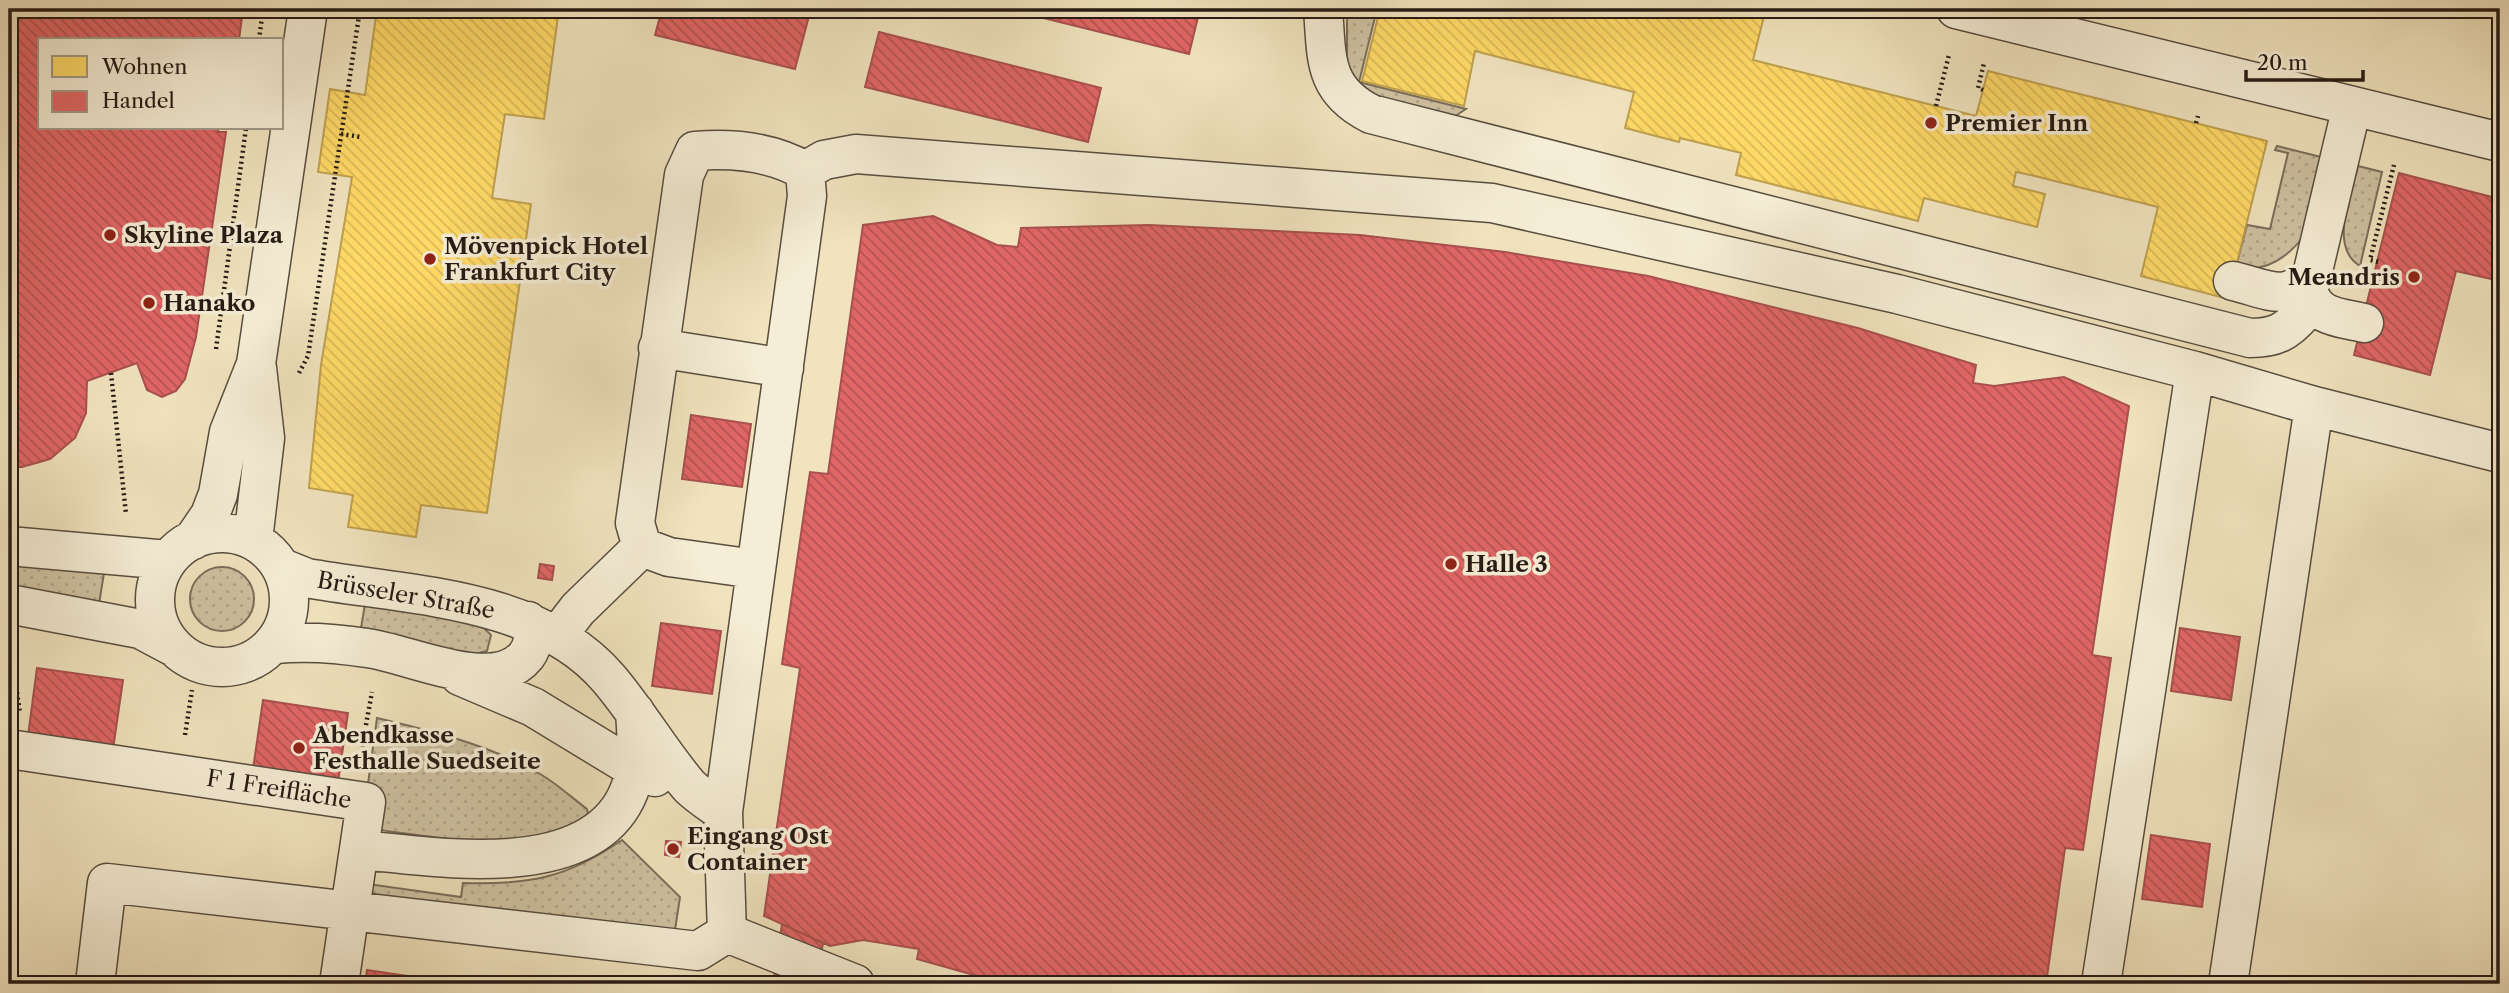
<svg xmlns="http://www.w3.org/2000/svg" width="2509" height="993" viewBox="0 0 2509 993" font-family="'Libre Caslon Text',serif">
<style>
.grass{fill:url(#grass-dots);stroke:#7a6e5b;stroke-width:2}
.homes{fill:url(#homes-back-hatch);stroke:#bea04e;stroke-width:2}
.shops{fill:url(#shops-back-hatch);stroke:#a8504e;stroke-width:2}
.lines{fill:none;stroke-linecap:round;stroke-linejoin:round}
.minor-casing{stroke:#584d3f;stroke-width:41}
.path{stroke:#261b15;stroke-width:4.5;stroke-dasharray:2 3.5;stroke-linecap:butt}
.minor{stroke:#f5edd5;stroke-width:38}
.poi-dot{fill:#8f2418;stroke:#f5edd5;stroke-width:2.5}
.labels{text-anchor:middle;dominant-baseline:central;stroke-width:7;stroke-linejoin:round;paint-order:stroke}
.poi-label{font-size:23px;font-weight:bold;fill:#261b15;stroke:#f5edd5;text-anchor:start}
.street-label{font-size:23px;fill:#261b15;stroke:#f5edd5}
</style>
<defs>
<pattern id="grass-dots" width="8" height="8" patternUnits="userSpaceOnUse" patternTransform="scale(1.75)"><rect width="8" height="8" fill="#cec1a1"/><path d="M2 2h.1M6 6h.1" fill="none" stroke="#b1a58a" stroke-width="1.8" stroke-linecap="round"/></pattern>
<pattern id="homes-back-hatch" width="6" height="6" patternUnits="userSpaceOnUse" patternTransform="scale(1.75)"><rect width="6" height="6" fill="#ffd966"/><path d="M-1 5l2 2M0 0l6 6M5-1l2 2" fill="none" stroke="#daba58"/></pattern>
<pattern id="shops-back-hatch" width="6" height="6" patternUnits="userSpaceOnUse" patternTransform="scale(1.75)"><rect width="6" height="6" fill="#e06666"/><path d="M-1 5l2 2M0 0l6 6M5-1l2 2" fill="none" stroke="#b55353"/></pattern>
</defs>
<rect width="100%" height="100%" fill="#f0e3be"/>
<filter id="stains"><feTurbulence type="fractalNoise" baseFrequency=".00286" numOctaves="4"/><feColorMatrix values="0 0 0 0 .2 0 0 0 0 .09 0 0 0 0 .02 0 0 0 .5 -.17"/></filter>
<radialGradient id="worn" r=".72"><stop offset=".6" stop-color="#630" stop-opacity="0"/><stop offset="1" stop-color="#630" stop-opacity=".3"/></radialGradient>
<path class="grass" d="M1347 9H1359V13L1375 17 1359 82 1466 109 1449 120 1360 91 1347 69Z
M2277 146 2325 158 2304 236C2287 258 2264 273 2236 267L2247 225 2270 229 2288 153 2275 150Z
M2358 166 2382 172 2360 266C2328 247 2352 193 2358 166Z
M9 565 79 569 104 573 99 604 9 591Z
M190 599a32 32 0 1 1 64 0a32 32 0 1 1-64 0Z
M365 604 468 622 484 628 491 635 487 651 475 654 360 634Z
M377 718C432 731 490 745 540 774 556 783 571 797 587 809L588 814C531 860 430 835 362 828Z
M622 840 680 897 674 937 351 899 354 882 461 897 463 883C529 885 567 878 622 840Z"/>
<path class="homes" d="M377 9H559L544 119 505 114 492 198 531 204 487 513 421 505 416 537 348 527 353 495 309 488 321 365 352 177 318 172 330 89 365 95Z
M1380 9H1736L1764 16 1753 60 1976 116 1988 71 2267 141 2228 299 2141 276 2158 207 2035 176 2016 172 2013 186 2045 194 2037 227 1924 198 1918 221 1736 175 1741 153 1680 138 1679 142 1625 128 1634 92 1475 51 1464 106 1362 81Z"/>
<path class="shops" d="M9 9H243L239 40H40V128H218V132H226L196 337 185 379 176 391 162 397 147 390 137 363 87 381 86 413 75 438 50 459 22 467H9Z
M662 9H782L809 16 795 69 655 35Z
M1007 9H1200L1189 54Z
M879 32 1101 88 1088 142 865 87Z
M2399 173 2500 199V281L2456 271 2430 375 2354 355Z
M933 216 997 245 1018 247 1021 228 1149 225 1360 235 1505 252 1648 276 1858 328 1976 365 1973 383 1994 386 2064 377 2129 406 2092 655 2111 658 2083 850 2065 848 2046 984H1006L917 959 919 949 863 940 830 946 764 916 800 668 782 664 810 472 828 474 863 225Z
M691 415 751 424 742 487 682 479Z
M540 564 554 566 552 580 538 578Z
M661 623 721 631 712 694 652 686Z
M2180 628 2240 637 2231 700 2171 691Z
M37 668 123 680 111 763 26 751Z
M263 700 348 713 336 796 251 783Z
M2151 835 2210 844 2202 907 2142 899Z
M666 841 681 842 679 857 665 855Z
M782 924 823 943 816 984H773Z
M367 970 462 984H365Z"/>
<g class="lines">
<g class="minor-casing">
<path id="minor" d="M1323 9C1327 57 1322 89 1371 114L2250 338C2275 338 2287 332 2303 313L2352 106
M1956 9 2500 142
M2233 281C2268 289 2286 304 2313 273
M2308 291C2317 318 2338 317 2364 323
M658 348 784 368
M2195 371 2314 406 2500 453
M155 600a67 67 0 1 1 134 0a67 67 0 1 1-134 0Z
M193 540 210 515 218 494 229 432 256 364 308 9
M253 540 265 438 257 368
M9 546 168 560
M282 568 307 578C407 596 539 596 609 679 638 713 660 752 689 786 699 796 712 804 723 812L727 933 855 984
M755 569 669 557 642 547 635 523 684 175 695 151C733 148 771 151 805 171
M9 604 140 629 172 646
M558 635 578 609 642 547
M275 644C306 641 336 643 367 648 408 653 494 696 526 656 535 644 534 634 528 621
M460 676 533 707 635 769 655 777
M9 749 366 802 339 984
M723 812 807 196 805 171 824 160 856 154 1492 203 1897 294 2195 371 2101 984
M361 850C437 857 592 884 629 791 639 766 637 738 635 712
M95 984 107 883 698 951 727 933
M2228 984 2314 406"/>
</g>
<path class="path" d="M259 40 263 9
M1983 90 1978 88 1984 63
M1936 106 1949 55
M2196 123 2198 116
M341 134 361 137
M2378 262 2370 260 2394 165
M216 349 246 128
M111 373 126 514
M299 373 308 356 360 9
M9 678 17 692 20 713
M185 735 192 690
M359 763 372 692"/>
<use href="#minor" class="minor"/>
</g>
<g class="poi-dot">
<circle cx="1931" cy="123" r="7"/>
<circle cx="110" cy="235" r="7"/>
<circle cx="430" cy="259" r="7"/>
<circle cx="2414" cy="277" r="7"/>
<circle cx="149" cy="303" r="7"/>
<circle cx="1451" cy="564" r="7"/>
<circle cx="299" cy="748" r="7"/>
<circle cx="673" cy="849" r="7"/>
</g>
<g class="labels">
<g class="poi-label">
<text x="1945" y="123">Premier Inn</text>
<text x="124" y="235">Skyline Plaza</text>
<text x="444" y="246">Mövenpick Hotel<tspan x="444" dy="26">Frankfurt City</tspan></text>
<text x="2400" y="277" text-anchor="end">Meandris</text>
<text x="163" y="303">Hanako</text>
<text x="1465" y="564">Halle 3</text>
<text x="313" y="735">Abendkasse<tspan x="313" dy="26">Festhalle Suedseite</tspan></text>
<text x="687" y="836">Eingang Ost<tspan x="687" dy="26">Container</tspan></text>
</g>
<g class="street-label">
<text transform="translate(406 595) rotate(10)">Brüsseler Straße</text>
<text transform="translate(279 789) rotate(9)">F 1 Freifläche</text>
</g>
</g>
<rect width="2509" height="993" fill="none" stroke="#f0e3be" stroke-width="35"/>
<rect x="10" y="10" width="2488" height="972" fill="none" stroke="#261b15" stroke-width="3.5"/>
<rect x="18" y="18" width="2474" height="958" fill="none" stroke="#261b15" stroke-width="2"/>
<rect x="38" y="38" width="245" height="91" fill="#f5edd5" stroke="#a29988" stroke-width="2"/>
<rect x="52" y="56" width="35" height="21" fill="#ffd966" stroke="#a29988" stroke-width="2"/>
<text x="102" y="74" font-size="21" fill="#261b15">Wohnen</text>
<rect x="52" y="91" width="35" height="21" fill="#e06666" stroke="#a29988" stroke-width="2"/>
<text x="102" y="108" font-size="21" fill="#261b15">Handel</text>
<path d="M2246 70v10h117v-10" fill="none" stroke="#261b15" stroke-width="3.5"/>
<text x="2257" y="70" font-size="21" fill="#261b15" stroke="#f5edd5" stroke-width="5" paint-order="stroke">20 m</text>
<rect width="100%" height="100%" filter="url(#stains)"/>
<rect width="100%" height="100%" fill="url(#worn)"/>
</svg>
